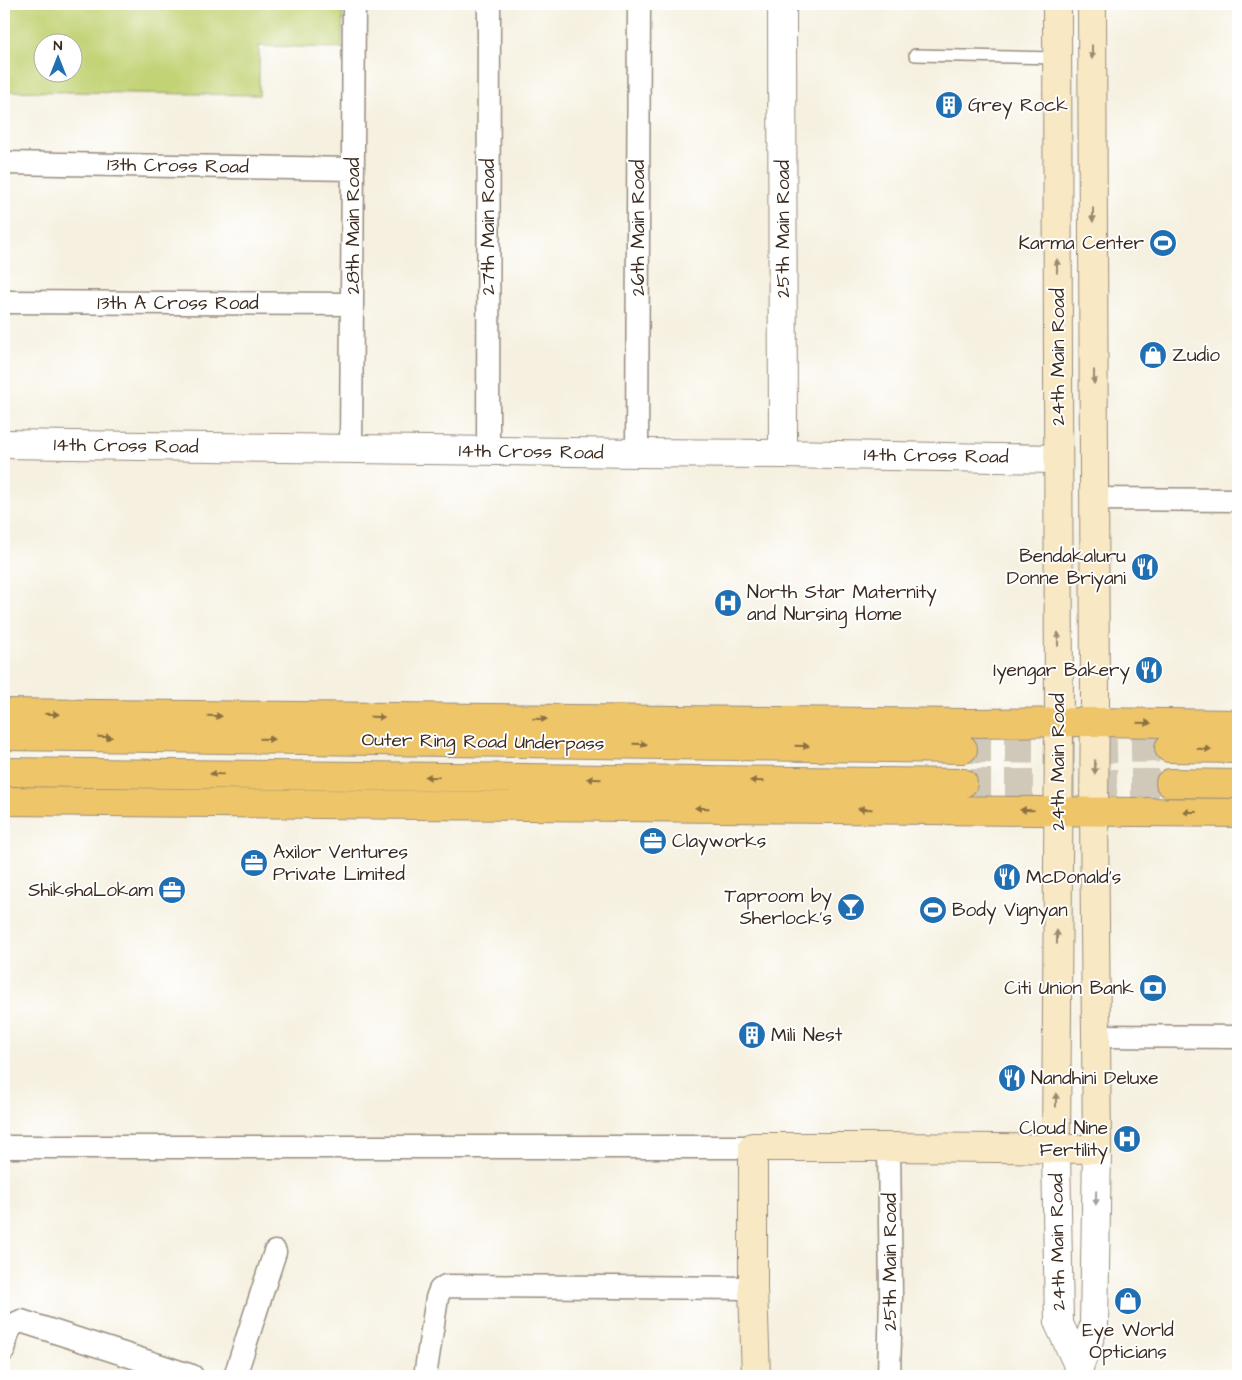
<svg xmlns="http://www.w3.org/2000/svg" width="1242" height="1380" viewBox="0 0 1242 1380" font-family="'Architects Daughter',sans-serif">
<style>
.green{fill:#c2d376;stroke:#7e7e4a;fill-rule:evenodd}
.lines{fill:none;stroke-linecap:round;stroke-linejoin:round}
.trunk-tunnel{stroke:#d0c8b8;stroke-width:28;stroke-dasharray:28 14;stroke-linecap:butt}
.service-casing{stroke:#988d7e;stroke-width:14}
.minor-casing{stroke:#988d7e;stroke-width:25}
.tertiary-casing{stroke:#988d7e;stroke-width:30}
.secondary-casing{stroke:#988d7e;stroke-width:30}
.trunk-casing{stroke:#988d7e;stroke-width:30}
.service{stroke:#fff;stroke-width:11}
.minor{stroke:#fff;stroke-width:22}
.tertiary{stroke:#fff;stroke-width:28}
.secondary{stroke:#f8e8c3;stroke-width:28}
.trunk{stroke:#eec569;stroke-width:28}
.oneway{fill:#9a8970}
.oneway2{fill:#8c7040}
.oneway3{fill:#a79f9a}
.labels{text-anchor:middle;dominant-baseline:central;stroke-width:4;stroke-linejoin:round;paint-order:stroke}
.poi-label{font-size:19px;fill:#3b2a1e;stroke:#fff;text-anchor:start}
.street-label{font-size:19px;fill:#3b2a1e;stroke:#fff}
</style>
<rect width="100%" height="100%" fill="#fff"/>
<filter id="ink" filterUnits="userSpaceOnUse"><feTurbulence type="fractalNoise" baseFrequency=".02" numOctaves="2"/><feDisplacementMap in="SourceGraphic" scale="10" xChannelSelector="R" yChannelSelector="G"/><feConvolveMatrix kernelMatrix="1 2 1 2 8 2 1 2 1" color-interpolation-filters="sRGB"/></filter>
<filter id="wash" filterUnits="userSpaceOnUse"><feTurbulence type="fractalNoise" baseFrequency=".0096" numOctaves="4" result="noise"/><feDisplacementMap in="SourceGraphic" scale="20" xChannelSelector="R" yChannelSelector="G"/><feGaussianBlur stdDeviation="1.12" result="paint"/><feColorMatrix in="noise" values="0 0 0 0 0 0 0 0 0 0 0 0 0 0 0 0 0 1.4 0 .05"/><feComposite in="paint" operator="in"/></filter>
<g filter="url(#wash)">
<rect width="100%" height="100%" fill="#f5f0df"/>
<path class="green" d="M4 4H343L342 48 259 46V95L4 91ZM42 42H72V72H42Z"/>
</g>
<g filter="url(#ink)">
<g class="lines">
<path class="trunk-tunnel" d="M963 749 1076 750 1169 748
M963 783H1170"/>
<g class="service-casing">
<path id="service" d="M915 55 1057 58"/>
</g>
<g class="minor-casing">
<path id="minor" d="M4 163 353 169
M4 302 352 304
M351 449 354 4
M488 451 489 4
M637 453 639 4
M1095 499 1238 500
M1096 1036 1238 1037
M4 1147H753
M4 1350C7 1336 7 1326 21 1321L192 1376
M235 1376 275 1252
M425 1376 437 1298 440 1290 446 1286 753 1288
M889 1376 891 1295 889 1147"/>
</g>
<g class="tertiary-casing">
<path id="tertiary" d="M782 4 783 454
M4 444 637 453 783 454 1058 459
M1056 1149 1059 1324 1079 1367
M1079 1376V1367L1094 1326 1097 1149"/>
</g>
<g class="secondary-casing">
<path id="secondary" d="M1056 1149 1059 723 1057 4
M756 1376 753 1288V1147H889L1097 1149 1094 812 1095 697 1092 4"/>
</g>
<g class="trunk-casing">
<path id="trunk" d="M4 713 968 723 1095 722 1238 724
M4 736 963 749
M1169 748 1238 749
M4 772 963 783
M1170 783 1238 784
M4 801 1238 813"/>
</g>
<use href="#service" class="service"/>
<use href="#minor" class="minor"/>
<use href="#tertiary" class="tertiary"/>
<use href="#secondary" class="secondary"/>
<use href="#trunk" class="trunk"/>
</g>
<defs><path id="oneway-solid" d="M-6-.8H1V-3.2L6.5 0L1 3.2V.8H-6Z" transform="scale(1.25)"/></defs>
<g class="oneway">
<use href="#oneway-solid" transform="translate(1092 52) rotate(90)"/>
<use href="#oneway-solid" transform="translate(1093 215) rotate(90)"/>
<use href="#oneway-solid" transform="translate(1057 266) rotate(-90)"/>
<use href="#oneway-solid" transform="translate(1094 377) rotate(90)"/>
<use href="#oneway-solid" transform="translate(1058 639) rotate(-90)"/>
<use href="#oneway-solid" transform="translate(1095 767) rotate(91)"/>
<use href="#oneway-solid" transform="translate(1057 937) rotate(-90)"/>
<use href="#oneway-solid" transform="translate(1056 1100) rotate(-90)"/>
</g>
<g class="oneway2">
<use href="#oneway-solid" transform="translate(52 714) rotate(1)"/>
<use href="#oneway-solid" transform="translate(215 716) rotate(1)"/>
<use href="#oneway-solid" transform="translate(377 717) rotate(1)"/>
<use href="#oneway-solid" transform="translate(540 719) rotate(1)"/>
<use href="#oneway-solid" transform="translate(1144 723) rotate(1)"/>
<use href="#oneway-solid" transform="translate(105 737) rotate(1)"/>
<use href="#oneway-solid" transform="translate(267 739) rotate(1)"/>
<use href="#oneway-solid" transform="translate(640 744) rotate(1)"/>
<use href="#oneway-solid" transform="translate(802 746) rotate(1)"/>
<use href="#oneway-solid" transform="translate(1204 749) rotate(1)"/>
<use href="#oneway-solid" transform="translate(217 774) rotate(-179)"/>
<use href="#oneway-solid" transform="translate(432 777) rotate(-179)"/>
<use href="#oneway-solid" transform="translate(594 779) rotate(-179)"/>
<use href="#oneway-solid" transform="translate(757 781) rotate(-179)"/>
<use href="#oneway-solid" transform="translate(702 808) rotate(-179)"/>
<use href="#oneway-solid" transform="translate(865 809) rotate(-179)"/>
<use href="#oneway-solid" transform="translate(1027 810) rotate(-179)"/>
<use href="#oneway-solid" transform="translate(1190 812) rotate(-180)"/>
</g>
<use class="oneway3" href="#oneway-solid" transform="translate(1096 1198) rotate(91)"/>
</g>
<defs>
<g id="building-disc" transform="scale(1.4375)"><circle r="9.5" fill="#1f6fb2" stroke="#fff"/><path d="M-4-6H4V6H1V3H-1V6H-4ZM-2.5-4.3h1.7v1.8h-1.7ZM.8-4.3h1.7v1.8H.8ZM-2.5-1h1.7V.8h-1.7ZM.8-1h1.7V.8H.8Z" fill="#fff"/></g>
<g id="stadium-disc" transform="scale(1.4375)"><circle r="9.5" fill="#1f6fb2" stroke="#fff"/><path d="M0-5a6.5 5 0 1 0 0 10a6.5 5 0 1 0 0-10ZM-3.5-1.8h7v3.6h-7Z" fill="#fff"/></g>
<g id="shop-disc" transform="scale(1.4375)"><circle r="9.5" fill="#1f6fb2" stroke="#fff"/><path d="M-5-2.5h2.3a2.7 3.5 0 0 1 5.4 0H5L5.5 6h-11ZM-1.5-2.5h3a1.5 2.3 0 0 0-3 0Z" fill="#fff"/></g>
<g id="restaurant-disc" transform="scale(1.4375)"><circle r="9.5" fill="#1f6fb2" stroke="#fff"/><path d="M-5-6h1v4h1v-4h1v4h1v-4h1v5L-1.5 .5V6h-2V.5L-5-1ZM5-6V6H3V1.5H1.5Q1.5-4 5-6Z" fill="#fff"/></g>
<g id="hospital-disc" transform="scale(1.4375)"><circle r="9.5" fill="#1f6fb2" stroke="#fff"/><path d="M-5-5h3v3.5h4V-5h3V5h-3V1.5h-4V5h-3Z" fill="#fff"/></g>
<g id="office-disc" transform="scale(1.4375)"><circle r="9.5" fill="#1f6fb2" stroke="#fff"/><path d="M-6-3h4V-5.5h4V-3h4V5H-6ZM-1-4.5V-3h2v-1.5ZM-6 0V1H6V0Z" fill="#fff"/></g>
<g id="bar-disc" transform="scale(1.4375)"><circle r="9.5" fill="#1f6fb2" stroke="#fff"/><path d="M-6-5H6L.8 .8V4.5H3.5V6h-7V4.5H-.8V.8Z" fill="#fff"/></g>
<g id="bank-disc" transform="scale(1.4375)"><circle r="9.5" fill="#1f6fb2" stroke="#fff"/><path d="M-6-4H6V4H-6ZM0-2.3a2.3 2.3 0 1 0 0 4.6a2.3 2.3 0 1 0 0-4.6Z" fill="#fff"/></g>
</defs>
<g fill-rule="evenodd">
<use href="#building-disc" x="949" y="105"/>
<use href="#stadium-disc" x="1163" y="243"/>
<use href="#shop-disc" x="1153" y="355"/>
<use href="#restaurant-disc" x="1145" y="567"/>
<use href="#hospital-disc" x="728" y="603"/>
<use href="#restaurant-disc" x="1149" y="670"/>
<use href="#office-disc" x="653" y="841"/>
<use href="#office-disc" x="254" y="863"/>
<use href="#restaurant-disc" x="1007" y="877"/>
<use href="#office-disc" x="172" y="890"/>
<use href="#bar-disc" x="851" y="907"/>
<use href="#stadium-disc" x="933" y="910"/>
<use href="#bank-disc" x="1153" y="988"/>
<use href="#building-disc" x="752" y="1035"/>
<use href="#restaurant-disc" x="1012" y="1078"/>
<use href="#hospital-disc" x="1127" y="1139"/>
<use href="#shop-disc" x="1128" y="1301"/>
</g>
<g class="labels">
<g class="poi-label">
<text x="968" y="105">Grey Rock</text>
<text x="1144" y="243" text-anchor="end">Karma Center</text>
<text x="1172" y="355">Zudio</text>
<text x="1126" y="556" text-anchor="end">Bendakaluru<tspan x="1126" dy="22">Donne Briyani</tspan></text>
<text x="747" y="592">North Star Maternity<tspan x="747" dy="22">and Nursing Home</tspan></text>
<text x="1130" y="670" text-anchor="end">Iyengar Bakery</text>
<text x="672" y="841">Clayworks</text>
<text x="273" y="852">Axilor Ventures<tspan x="273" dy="22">Private Limited</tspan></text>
<text x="1026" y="877">McDonald's</text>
<text x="153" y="890" text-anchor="end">ShikshaLokam</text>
<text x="832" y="896" text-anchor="end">Taproom by<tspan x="832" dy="22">Sherlock's</tspan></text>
<text x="952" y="910">Body Vignyan</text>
<text x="1134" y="988" text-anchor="end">Citi Union Bank</text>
<text x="771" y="1035">Mili Nest</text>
<text x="1031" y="1078">Nandhini Deluxe</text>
<text x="1108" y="1128" text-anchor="end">Cloud Nine<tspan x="1108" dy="22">Fertility</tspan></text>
<text x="1128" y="1330" text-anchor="middle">Eye World<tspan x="1128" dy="22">Opticians</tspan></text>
</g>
<g class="street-label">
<text transform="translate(178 166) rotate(1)">13th Cross Road</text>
<text transform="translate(353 226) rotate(-90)">28th Main Road</text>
<text transform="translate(488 227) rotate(-90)">27th Main Road</text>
<text transform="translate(638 228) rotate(-90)">26th Main Road</text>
<text transform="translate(783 229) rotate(-90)">25th Main Road</text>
<text x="178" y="303">13th A Cross Road</text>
<text transform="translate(1058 357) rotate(-90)">24th Main Road</text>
<text transform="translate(126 446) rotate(1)">14th Cross Road</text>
<text transform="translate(531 452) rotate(1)">14th Cross Road</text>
<text transform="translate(936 456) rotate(1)">14th Cross Road</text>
<text transform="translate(483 742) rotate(1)">Outer Ring Road Underpass</text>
<text transform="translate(1058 762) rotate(-90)">24th Main Road</text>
<text transform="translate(1058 1242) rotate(-91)">24th Main Road</text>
<text transform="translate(890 1262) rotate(-90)">25th Main Road</text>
</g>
</g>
<rect width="1242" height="1380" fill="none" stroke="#fff" stroke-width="20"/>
<g transform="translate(58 58)"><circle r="24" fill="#ffffff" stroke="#b1aaa5"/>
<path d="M0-4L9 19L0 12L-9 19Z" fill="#1f6fb2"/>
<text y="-8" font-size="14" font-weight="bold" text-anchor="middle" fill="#3b2a1e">N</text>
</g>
</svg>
